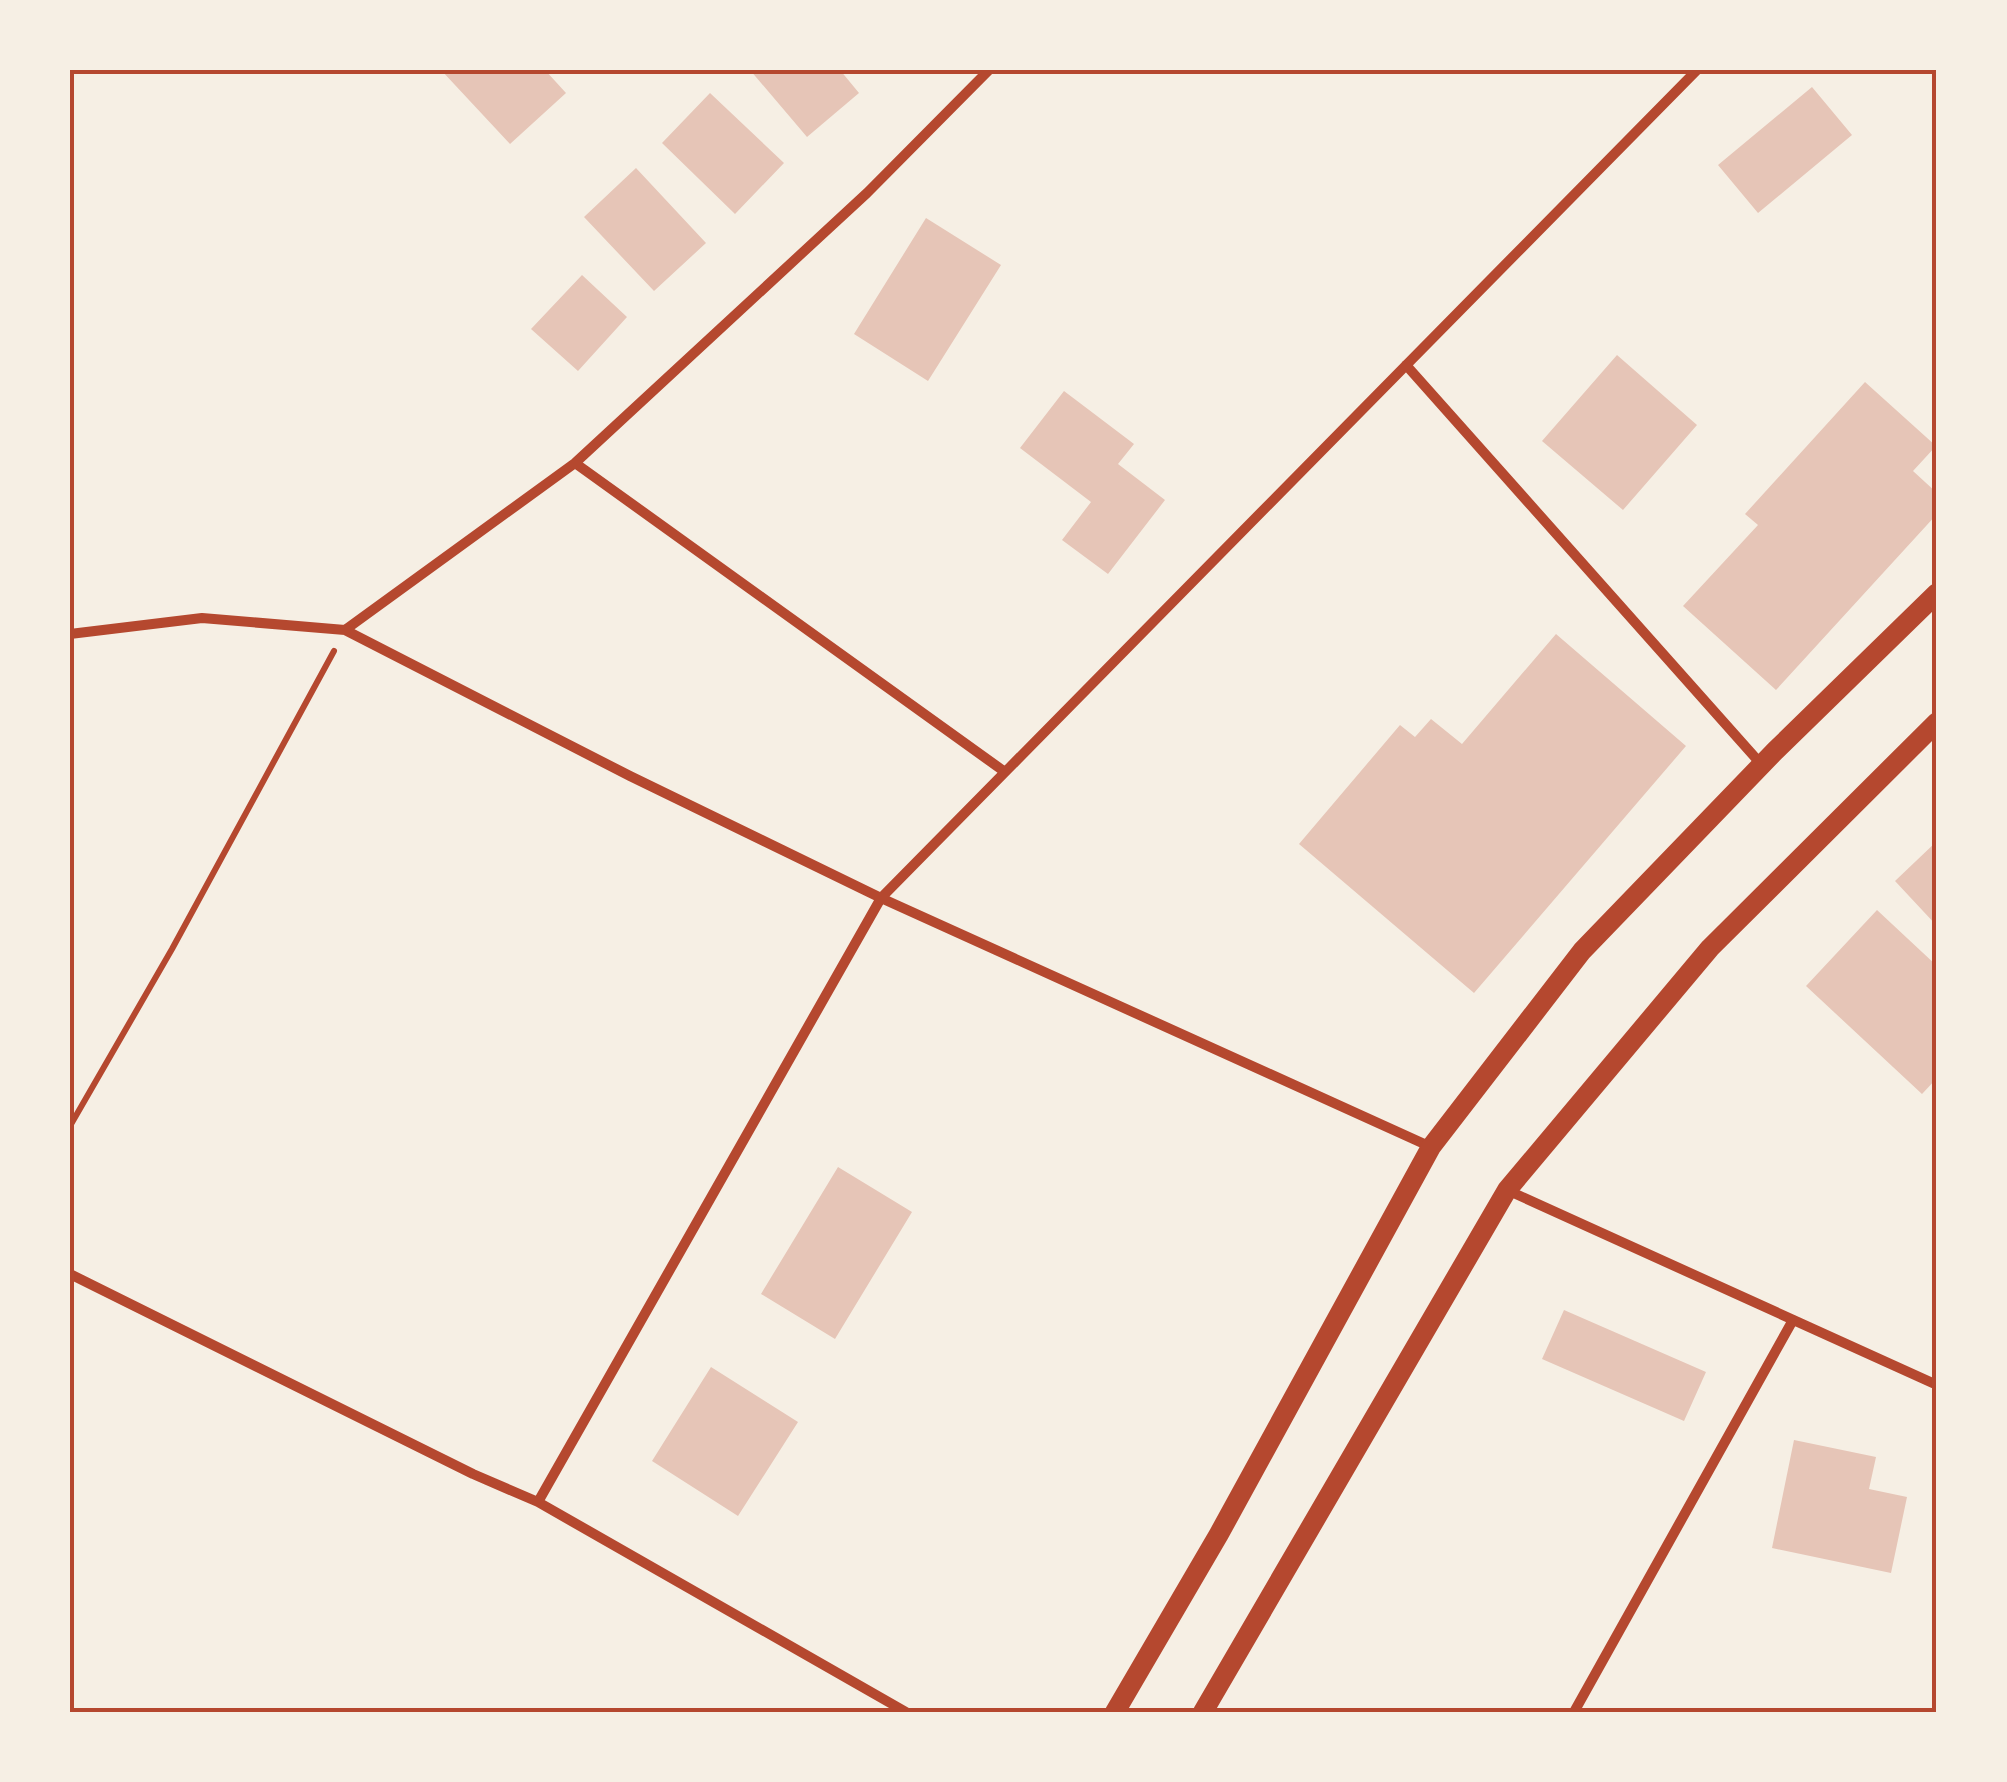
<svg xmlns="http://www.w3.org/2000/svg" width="2007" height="1782" viewBox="0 0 2007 1782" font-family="'Public Sans',sans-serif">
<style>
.building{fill:#e6c5b7}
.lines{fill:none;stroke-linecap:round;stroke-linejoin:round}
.path{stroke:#b5482f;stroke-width:6}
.minor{stroke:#b5482f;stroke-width:10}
.secondary{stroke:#b5482f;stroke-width:20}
.neatline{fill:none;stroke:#b5482f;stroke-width:4}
</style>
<rect width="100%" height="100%" fill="#f6efe4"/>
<path class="building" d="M441 70H545L566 93 510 144Z
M750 70H840L859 93 807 137Z
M1812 87 1852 135 1758 213 1718 165Z
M710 93 784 163 735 214 662 143Z
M636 168 706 243 654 291 584 217Z
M926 218 1001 265 928 381 854 334Z
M582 275 627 317 578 371 531 329Z
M1617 355 1697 425 1623 510 1542 441Z
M1865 382 1936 446 1913 471 1937 493V514L1776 690 1683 606 1758 525 1745 514Z
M1064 391 1134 444 1118 464 1165 500 1108 574 1062 540 1091 502 1020 448Z
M1556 634 1686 746 1474 993 1299 844 1400 725 1415 737 1431 719 1462 744Z
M1937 841V926L1895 881Z
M1877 910 1937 966V1078L1922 1094 1806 986Z
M838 1167 912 1212 835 1339 761 1294Z
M1564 1310 1706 1372 1684 1421 1542 1359Z
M711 1367 798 1422 738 1516 652 1461Z
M1794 1440 1876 1457 1869 1489 1907 1497 1891 1573 1772 1548Z"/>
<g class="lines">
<path class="path" d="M70 1126 172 949 334 651"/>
<path class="minor" d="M1406 365 1761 764
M575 463 1005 772
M345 630 575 463 867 193 989 70
M70 634 202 618 345 630 630 776 881 898 1697 70
M1507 1190 1937 1385
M70 1274 473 1474 538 1502 906 1712
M538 1502 881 898 1431 1147
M1574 1712 1793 1320"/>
<path class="secondary" d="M1115 1712 1219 1534 1431 1147 1582 951 1775 751 1937 593
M1203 1712 1507 1190 1710 948 1937 722"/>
</g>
<rect width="2007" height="1782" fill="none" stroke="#f6efe4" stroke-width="145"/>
<rect x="72" y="72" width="1862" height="1638" class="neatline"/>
</svg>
